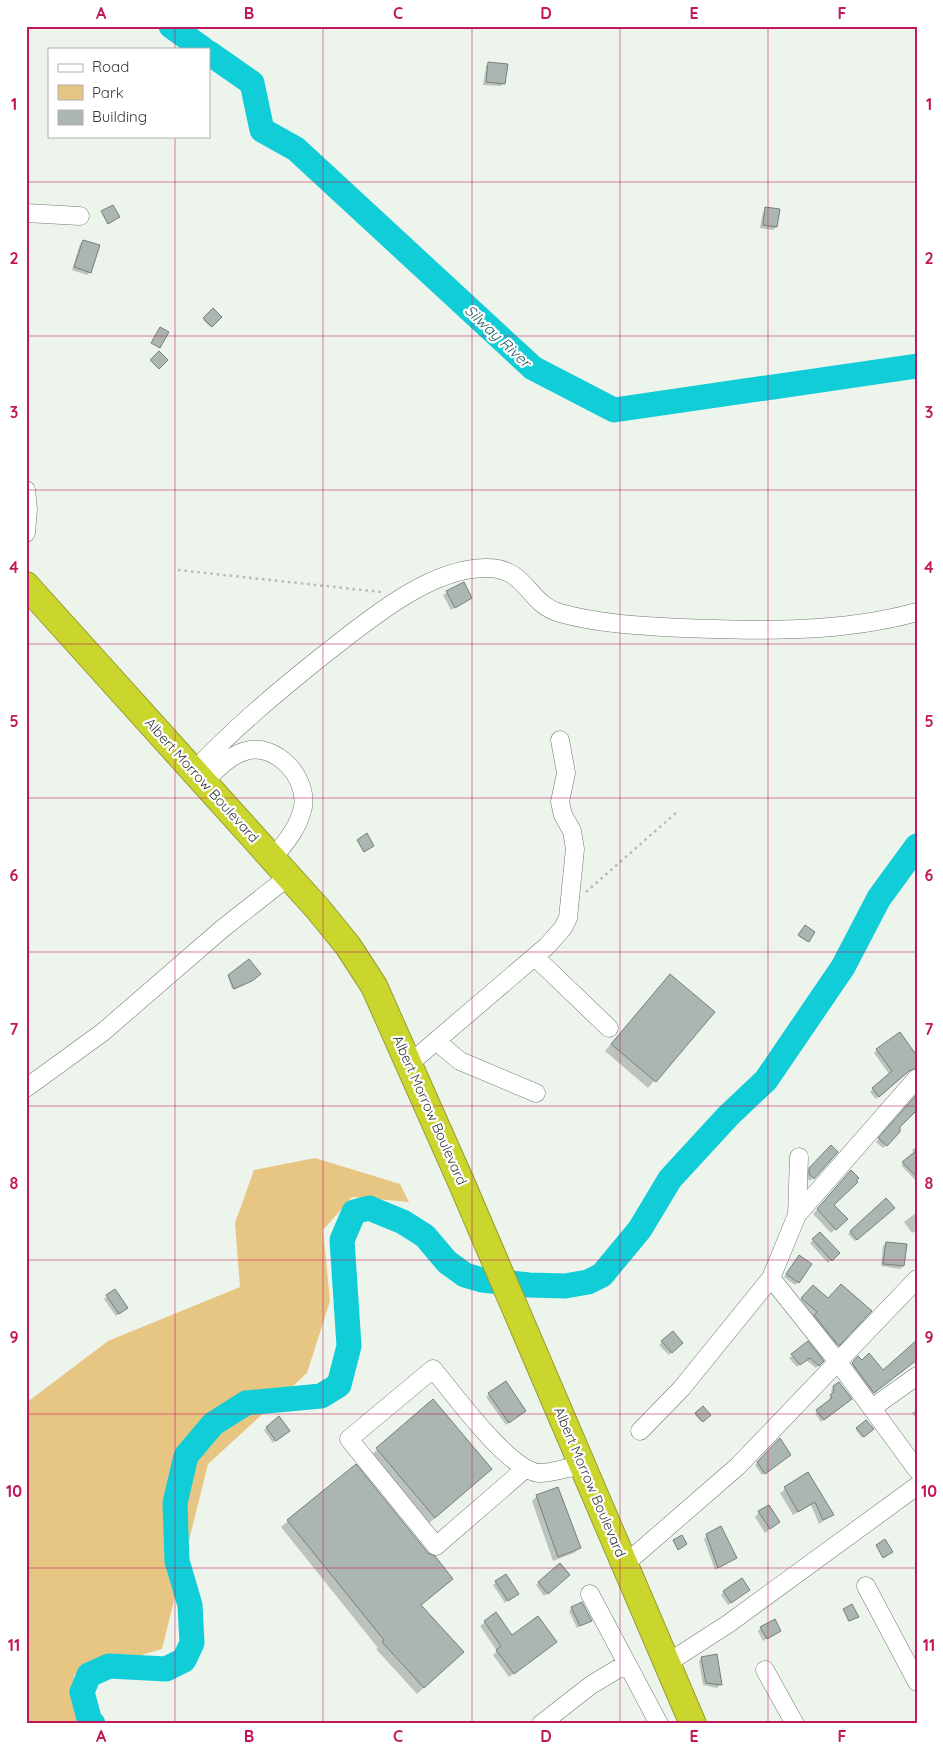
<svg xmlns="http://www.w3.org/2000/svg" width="943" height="1750" viewBox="0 0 943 1750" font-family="Quicksand,sans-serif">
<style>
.green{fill:#e7c683}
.shadow{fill:#0003}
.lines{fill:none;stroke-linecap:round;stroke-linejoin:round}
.river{stroke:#11cdd7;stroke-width:25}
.building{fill:#abb6b2;stroke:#76807c}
.minor-casing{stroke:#727871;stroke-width:19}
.highway-casing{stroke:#969e30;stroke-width:28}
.path{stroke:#b5bcb5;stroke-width:2.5;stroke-dasharray:2.5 4;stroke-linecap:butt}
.minor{stroke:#fff;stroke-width:18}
.highway{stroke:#cad52d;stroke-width:26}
.grid{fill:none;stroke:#c2185b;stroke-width:1;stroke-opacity:0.55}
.labels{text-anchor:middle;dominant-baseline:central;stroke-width:4.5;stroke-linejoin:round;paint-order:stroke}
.street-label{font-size:14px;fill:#363935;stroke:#fff}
.water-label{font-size:15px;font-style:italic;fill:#195a5e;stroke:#fff}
.neatline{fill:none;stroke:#c2185b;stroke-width:2}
.grid-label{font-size:16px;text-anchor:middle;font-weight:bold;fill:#c2185b}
</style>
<rect width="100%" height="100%" fill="#ecf4ec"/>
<path class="green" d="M315 1158 400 1184 409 1202 352 1197 323 1230 330 1301 307 1373 208 1464 162 1649 74 1675 77 1724H26V1403L108 1341 240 1287 235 1223 254 1170Z"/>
<path class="shadow" d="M536 26H550L537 28Z
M575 26H589L575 28Z
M489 63 504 83 501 86 483 85 486 66Z
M766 209 776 227 773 230 760 228 763 212Z
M102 212 117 218 107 224Z
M83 241 90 272 87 275 72 270 80 244Z
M213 309 220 317 210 327 203 320Z
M463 583 471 598 451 610 443 595Z
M358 841 372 847 363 852Z
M805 927 814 932 807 942 798 936Z
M249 960V982L232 989 228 977Z
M664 982 714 1012 648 1088 605 1051Z
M877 1050 915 1055 917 1053V1072L909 1071 876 1099 870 1092 889 1074 874 1053Z
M917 1096 899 1127V1132L883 1148 876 1142Z
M917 1146V1182L901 1165 915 1153 912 1150Z
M831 1147 836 1152 810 1181 806 1178 807 1172Z
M847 1176 833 1205 846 1219 831 1233 813 1214Z
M886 1199 893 1208 855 1241 848 1234Z
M917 1212V1230L912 1233 904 1222Z
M820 1234 838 1253 828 1263 810 1243Z
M886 1243 903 1266 900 1269 881 1266 883 1246Z
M799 1257 798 1282 795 1285 784 1277Z
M808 1291 828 1300 870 1311 833 1349 798 1303Z
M107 1296 123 1311 116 1316 104 1299Z
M672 1333 682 1343 669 1355 659 1345Z
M807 1343 822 1361 816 1368 806 1360 797 1367 789 1358Z
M858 1357 861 1361 883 1372 908 1366 869 1397 848 1368Z
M834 1387 848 1402 821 1422 815 1413 830 1401 829 1398 832 1395 831 1390Z
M489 1394 522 1413 506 1425 486 1397Z
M433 1401 484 1476 428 1524 370 1456Z
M703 1408 710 1415 701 1422 695 1415Z
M917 1409V1419L912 1413Z
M866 1421 872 1429 862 1438 856 1430Z
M267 1427 285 1433 273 1443 264 1430Z
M779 1440 787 1457 762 1475 755 1465Z
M808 1474 832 1515 819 1524 811 1505 793 1515 780 1493Z
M537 1496 579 1548 574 1553 553 1561 532 1501Z
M759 1512 779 1522 765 1533 755 1517Z
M288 1521 420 1606 455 1658 417 1694 376 1649 378 1648 281 1527Z
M707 1535 735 1558 715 1570 704 1539Z
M565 1578 544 1596 536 1585 539 1582Z
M496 1582 517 1594 505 1603 493 1585Z
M724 1592 745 1593 728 1605 721 1595Z
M572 1608 591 1620 577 1628 569 1611Z
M844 1610 856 1617 848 1622Z
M485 1622 512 1637 551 1646 509 1677 493 1655 497 1651 480 1626Z
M761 1628 780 1631 763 1641 758 1631Z
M702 1658 720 1685 717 1688 703 1685 699 1661Z"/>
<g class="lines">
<path class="river" d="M171 26 203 49
M209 53 252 83 262 130 296 149 533 368 614 410 917 366
M93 1724 90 1722 82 1692 89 1675 109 1666 166 1669 184 1660 192 1643 190 1605 177 1561 175 1503 186 1456 213 1424 246 1403 321 1396 339 1385 349 1346 342 1240 354 1212 369 1208 403 1222 425 1236 447 1262 465 1275 482 1280 529 1285 565 1286 588 1282 602 1275 640 1229 670 1179 728 1116 766 1080 843 967 879 898 917 846"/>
</g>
<path class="building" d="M488 62 508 64 505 84 486 82Z
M113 205 120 217 108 224 101 211Z
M765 207 780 209 777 227 763 225Z
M83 240 100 245 91 273 74 267Z
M213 308 222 317 212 327 203 318Z
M160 327 169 332 160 348 151 343Z
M159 351 168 360 159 369 150 360Z
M464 582 472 598 455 608 446 591Z
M367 833 374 846 364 852 357 840Z
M805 925 815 932 809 942 798 935Z
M249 959 261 974 252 981 234 989 228 975Z
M670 974 715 1012 656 1082 611 1044Z
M900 1032 917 1056V1068L909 1071 879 1097 872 1088 892 1071 876 1049Z
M917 1094V1110L900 1127V1132L887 1146 878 1138Z
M831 1145 838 1152 814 1179 809 1174V1168Z
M917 1150V1177L902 1162Z
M851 1170 859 1178 856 1180 858 1182 834 1205 848 1219 836 1230 817 1209Z
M886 1198 895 1208 857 1240 850 1231Z
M820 1232 840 1253 832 1261 812 1239Z
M886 1242 907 1244 904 1266 883 1264Z
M799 1255 812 1264 799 1283 786 1274Z
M841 1284 872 1311 839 1346 814 1315 817 1312 801 1298 813 1285 828 1298Z
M115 1289 128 1308 119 1314 106 1295Z
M673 1331 683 1343 672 1353 661 1341Z
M917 1340V1360L874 1393 852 1363 858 1356 862 1360 869 1353 883 1370Z
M808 1341 824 1361 819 1366 810 1358 800 1365 791 1354Z
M506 1381 526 1411 509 1423 488 1393Z
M839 1382 852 1399 824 1420 816 1410 832 1398 830 1395 834 1392 833 1386Z
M433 1399 492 1469 435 1518 376 1448Z
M703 1406 711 1415 703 1422 695 1413Z
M279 1416 290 1431 276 1441 266 1427Z
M866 1420 874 1429 864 1437 856 1428Z
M780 1438 791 1455 765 1474 757 1462Z
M356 1464 428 1553 435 1556 453 1579 421 1605 464 1652 424 1688 382 1642 384 1640 287 1520Z
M808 1472 834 1515 823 1520 815 1502 798 1512 784 1487Z
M558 1487 581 1548 558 1557 536 1495Z
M769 1505 780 1522 770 1529 758 1511Z
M721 1526 737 1558 718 1568 706 1534Z
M682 1535 687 1544 678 1550 673 1540Z
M885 1539 893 1552 883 1558 876 1545Z
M560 1563 570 1575 548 1594 538 1582Z
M506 1574 519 1594 508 1601 495 1581Z
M742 1578 750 1590 731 1603 723 1591Z
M582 1602 592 1621 580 1626 571 1607Z
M852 1604 859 1617 849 1621 843 1609Z
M496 1612 512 1635 538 1616 557 1642 514 1674 496 1650 501 1646 484 1621Z
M775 1619 781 1631 767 1639 760 1627Z
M717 1654 722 1685 706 1683 701 1657Z"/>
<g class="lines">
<g class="minor-casing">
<path id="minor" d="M26 213 80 216
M26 490 28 509 26 533
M194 771C233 729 276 693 321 657 365 623 429 567 487 568 528 568 527 604 560 613 600 624 641 626 682 628 759 631 842 633 917 612
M203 782C216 771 229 755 246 751 276 742 308 778 303 807 298 829 286 842 272 859
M535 957 609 1028
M436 1041 460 1061 536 1093
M409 1064 547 946 563 928 568 918 575 849 572 831 563 815 560 802 566 773 560 740
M26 1088 103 1032 222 929 288 877
M797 1215 917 1078
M771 1278 838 1362 917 1470
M872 1408 917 1376
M640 1431 681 1389 771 1278 797 1215 799 1157
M525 1469 436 1546 349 1439 433 1369C453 1393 510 1472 540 1473 553 1473 569 1467 582 1465
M624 1565 738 1466 917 1279
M866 1586 917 1682
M590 1594 659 1724
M666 1664 728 1624 917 1486
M765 1670 795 1724
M541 1724 591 1685 626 1664"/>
</g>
<g class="highway-casing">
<path id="highway" d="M26 585 318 909 348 946 374 986 462 1184 693 1724"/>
</g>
<path class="path" d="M178 570 381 592
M586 892 678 811"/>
<use href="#minor" class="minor"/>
<use href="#highway" class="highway"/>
</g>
<path class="grid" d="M175 26V49M323 26V1724M472 26V1724M620 26V1724M768 26V1724M175 136V1724M26 182H917M26 336H917M26 490H917M26 644H917M26 798H917M26 952H917M26 1106H917M26 1260H917M26 1414H917M26 1568H917"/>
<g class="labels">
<g class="street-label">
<text transform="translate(202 780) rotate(48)">Albert Morrow Boulevard</text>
<text transform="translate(430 1110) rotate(66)">Albert Morrow Boulevard</text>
<text transform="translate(590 1482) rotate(67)">Albert Morrow Boulevard</text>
</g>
<g class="water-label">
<text transform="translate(498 336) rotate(43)">Silway River</text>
</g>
</g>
<rect width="943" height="1750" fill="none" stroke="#ffffff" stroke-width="55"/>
<rect x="48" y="48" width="162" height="90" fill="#ffffff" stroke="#afb0ae"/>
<rect x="58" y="64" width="25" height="8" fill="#ffffff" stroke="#afb0ae"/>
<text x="92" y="72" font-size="15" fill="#363935">Road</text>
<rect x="58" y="85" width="25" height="15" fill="#e7c683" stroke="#afb0ae"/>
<text x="92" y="98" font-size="15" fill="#363935">Park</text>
<rect x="58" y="110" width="25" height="15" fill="#abb6b2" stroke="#afb0ae"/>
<text x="92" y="122" font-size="15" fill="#363935">Building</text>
<rect x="28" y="28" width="888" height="1694" class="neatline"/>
<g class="grid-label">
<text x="101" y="19">A</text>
<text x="249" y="19">B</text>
<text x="398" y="19">C</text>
<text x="546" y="19">D</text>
<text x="694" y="19">E</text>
<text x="842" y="19">F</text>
<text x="14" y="110">1</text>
<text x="929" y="110">1</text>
<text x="14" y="264">2</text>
<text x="929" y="264">2</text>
<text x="14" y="418">3</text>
<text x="929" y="418">3</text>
<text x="14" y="573">4</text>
<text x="929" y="573">4</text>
<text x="14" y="727">5</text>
<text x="929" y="727">5</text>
<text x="14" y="881">6</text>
<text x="929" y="881">6</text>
<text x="14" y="1035">7</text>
<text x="929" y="1035">7</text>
<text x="14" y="1189">8</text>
<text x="929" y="1189">8</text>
<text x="14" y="1343">9</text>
<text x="929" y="1343">9</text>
<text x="14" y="1497">10</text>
<text x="929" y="1497">10</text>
<text x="14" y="1651">11</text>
<text x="929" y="1651">11</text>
<text x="101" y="1742">A</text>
<text x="249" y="1742">B</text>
<text x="398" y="1742">C</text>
<text x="546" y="1742">D</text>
<text x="694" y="1742">E</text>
<text x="842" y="1742">F</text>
</g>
</svg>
